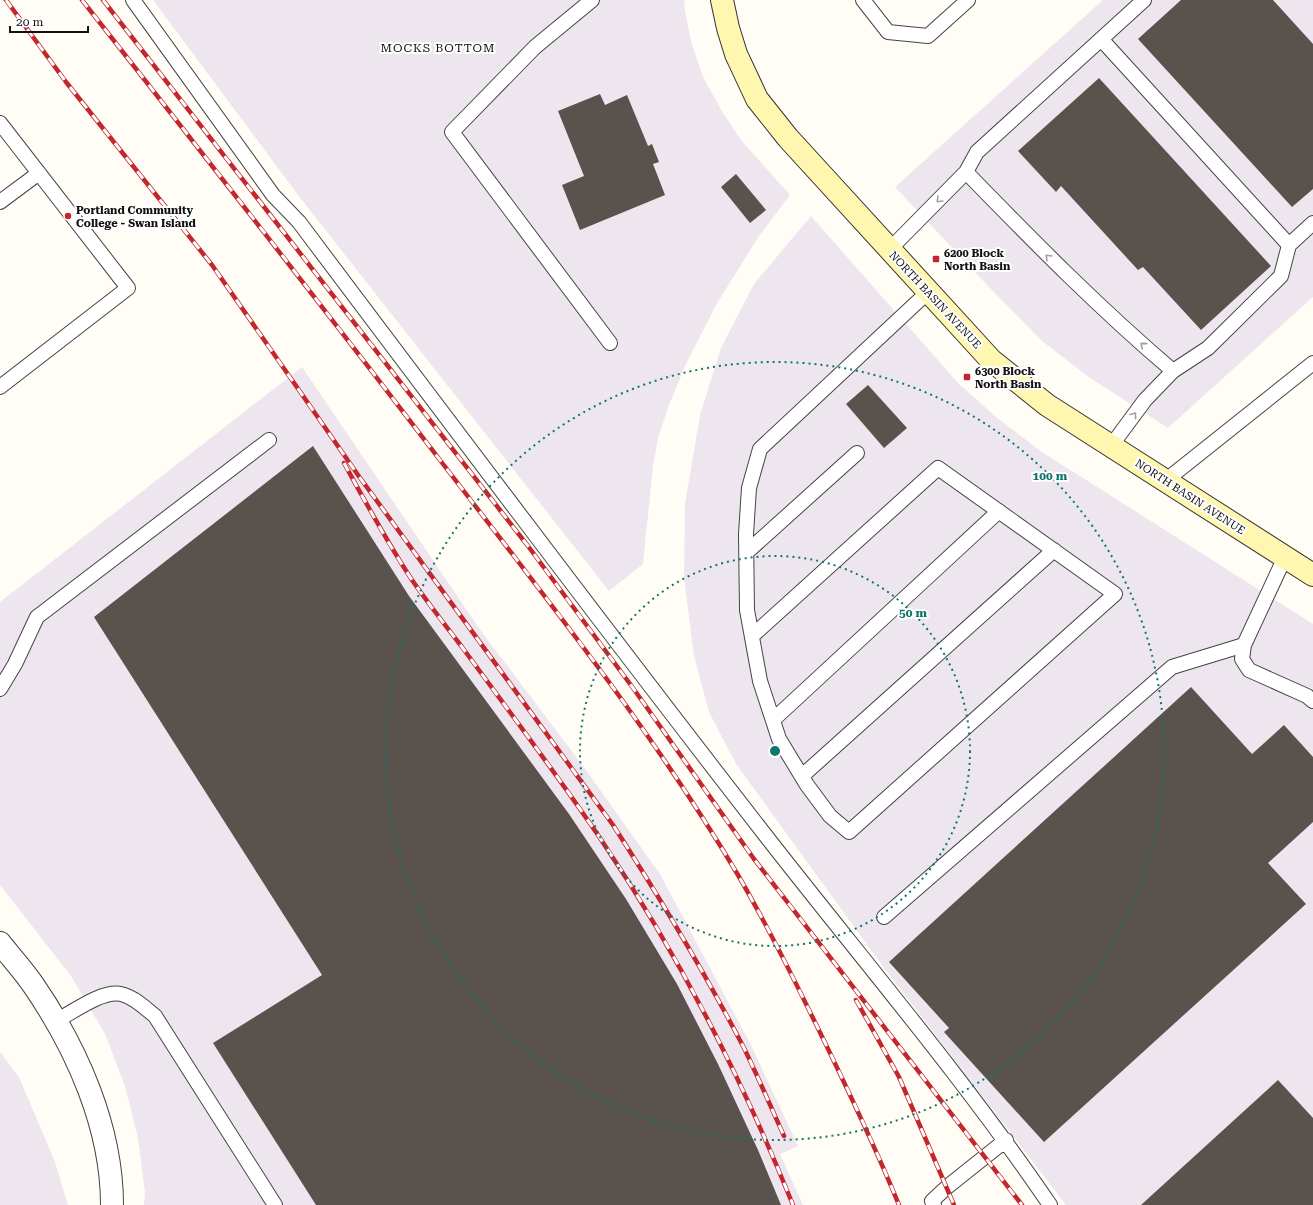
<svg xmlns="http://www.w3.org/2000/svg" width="1313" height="1205" viewBox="0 0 1313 1205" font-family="'Roboto Serif',serif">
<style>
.industrial{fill:#eee6ef}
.building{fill:#5a524d}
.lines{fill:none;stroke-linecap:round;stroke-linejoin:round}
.lane-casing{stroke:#444;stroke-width:16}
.street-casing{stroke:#444;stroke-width:24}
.secondary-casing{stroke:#333;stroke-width:24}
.lane{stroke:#fff;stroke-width:14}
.street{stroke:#fff;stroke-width:22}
.secondary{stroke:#fff6b0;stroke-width:22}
.rail-casing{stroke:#c4262e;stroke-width:4.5}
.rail{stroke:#fff;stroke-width:3;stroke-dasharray:9;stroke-linecap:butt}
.oneway{stroke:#a0a0a0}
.ring{fill:none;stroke:#0f766e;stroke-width:2;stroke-dasharray:2 4}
.poi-dot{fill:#c4262e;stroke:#fff;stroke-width:1.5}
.labels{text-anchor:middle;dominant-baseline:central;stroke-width:4;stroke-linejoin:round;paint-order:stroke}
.poi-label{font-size:11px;font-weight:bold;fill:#111;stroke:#fff;text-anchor:start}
.street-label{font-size:11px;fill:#111;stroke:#fff}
.neighbourhood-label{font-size:12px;letter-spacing:1px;fill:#111;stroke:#fff}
.centre{fill:#0f766e;stroke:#fff;stroke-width:2}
.ring-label{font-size:12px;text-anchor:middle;font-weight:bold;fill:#0f766e;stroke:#fff;stroke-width:4;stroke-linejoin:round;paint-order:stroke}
</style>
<rect width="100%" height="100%" fill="#fffdf5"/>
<path class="industrial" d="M153 0H684L685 12 692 45 704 79 723 113 741 140 790 195 759 236 716 305 686 364 669 405 658 438 653 466 643 564 609 591 298 195Z
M1103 0H1313V297L1168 428 1090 378 1042 341 988 286 895 187Z
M811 216 958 383 996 417 1042 452 1313 624V1205H1066L884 968 736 764 709 712 694 656 684 577 685 504 700 415 721 348 754 284Z
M302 367 481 631 583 766 660 874 751 1045 798 1146 780 1154 803 1205H144L145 1193 138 1138 125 1086 105 1034 71 976 0 885V602Z
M0 1052 19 1077 55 1162 68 1205H0Z"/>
<path class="building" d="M1181 0H1273L1313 44V189L1292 207 1138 39Z
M1099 78 1271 266 1201 330 1143 267 1138 270 1061 186 1056 192 1018 151Z
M600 94 605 105 627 95 648 146 652 144 659 162 653 164 665 195 580 230 562 185 584 176 558 111Z
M736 174 766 210 750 223 721 187Z
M868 385 907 428 884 448 846 404Z
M313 446 409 596 569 814 626 899 677 984 718 1064 758 1150 781 1205H316L213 1043 322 975 94 617Z
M1191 687 1252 754 1284 725 1313 757V822L1268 863 1306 904 1044 1142 944 1032 949 1028 889 962Z
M1278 1080 1313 1118V1205H1141Z"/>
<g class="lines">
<g class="lane-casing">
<path id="lane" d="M133 0 273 195 299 222C453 427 608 633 766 836 861 958 963 1077 1050 1205
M592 0 535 47 452 132 610 343
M863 0 888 32 928 36 968 0
M1101 39 1289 245
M0 123 128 288 0 387
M966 172C1034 242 1099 308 1173 371
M0 202 39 173
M889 250 966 172 977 152 1144 0
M1111 446 1145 400 1173 371 1208 348 1281 276 1289 245 1313 223
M1165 481 1313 363
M747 552 857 453
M1285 557 1244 645 1242 659 1249 670 1307 696 1313 701
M752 636 938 468 1115 594 849 832 830 816 807 785 779 739 760 681 747 610 746 534 749 488 760 449 928 292
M0 689 15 664 37 617 269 440
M773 720 999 511
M802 776 1054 550
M884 917 1172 667 1244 645
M56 1021C73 1012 102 990 121 994 134 997 145 1008 155 1016L275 1205
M934 1205 932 1201 947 1187 1006 1140"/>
</g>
<g class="street-casing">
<path id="street" d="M0 943C11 957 24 971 34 986 77 1049 112 1127 112 1205"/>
</g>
<g class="secondary-casing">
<path id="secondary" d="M722 0 728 28 736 54 757 99 788 138 991 360 1047 405 1313 575"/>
</g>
<use href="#lane" class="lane"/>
<use href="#street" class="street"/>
<use href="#secondary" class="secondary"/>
<g class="rail-casing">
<path id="rail" d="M6 0 66 82 212 265 358 475 613 825C660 898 704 971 744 1048 758 1077 771 1107 784 1136
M82 0C203 154 324 308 443 464 545 597 652 730 738 875 764 920 787 965 810 1012 841 1075 872 1139 899 1205
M103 0 528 546 633 688 754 859 1022 1205
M344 463C366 503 387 542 412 580 428 603 445 625 462 647 508 710 556 773 600 838 678 954 741 1076 793 1205
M856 1000 899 1077 954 1205"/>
</g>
<use href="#rail" class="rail"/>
</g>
<defs><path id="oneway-chevron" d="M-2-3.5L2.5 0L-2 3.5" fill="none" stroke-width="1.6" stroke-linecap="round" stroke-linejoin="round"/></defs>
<g class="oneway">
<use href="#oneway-chevron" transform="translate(939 200) rotate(135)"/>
<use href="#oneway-chevron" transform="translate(1048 257) rotate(-134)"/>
<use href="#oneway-chevron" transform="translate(1143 345) rotate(-140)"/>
<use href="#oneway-chevron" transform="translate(1134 415) rotate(-53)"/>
</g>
<g class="ring">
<circle cx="775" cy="751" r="195"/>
<circle cx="775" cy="751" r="389"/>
</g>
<g class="poi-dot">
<circle cx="68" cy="216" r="4"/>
<rect x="932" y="255" width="8" height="8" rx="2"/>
<rect x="963" y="373" width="8" height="8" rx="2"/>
</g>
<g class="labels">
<g class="poi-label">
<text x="76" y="210">Portland Community<tspan x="76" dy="13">College - Swan Island</tspan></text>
<text x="944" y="253">6200 Block<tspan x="944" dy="13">North Basin</tspan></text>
<text x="975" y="371">6300 Block<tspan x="975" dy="13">North Basin</tspan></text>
</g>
<g class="street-label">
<text transform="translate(935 300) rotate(47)">NORTH BASIN AVENUE</text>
<text transform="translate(1190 497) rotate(33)">NORTH BASIN AVENUE</text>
</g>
<g class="neighbourhood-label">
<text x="438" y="48">MOCKS BOTTOM</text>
</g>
</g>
<circle cx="775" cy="751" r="6" class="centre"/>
<g class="ring-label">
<text x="1050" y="480">100 m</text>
<text x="913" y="617">50 m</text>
</g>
<path d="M10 26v6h78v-6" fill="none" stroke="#111111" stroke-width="2"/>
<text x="16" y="26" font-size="12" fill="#111111" stroke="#ffffff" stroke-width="3" paint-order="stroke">20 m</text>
</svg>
